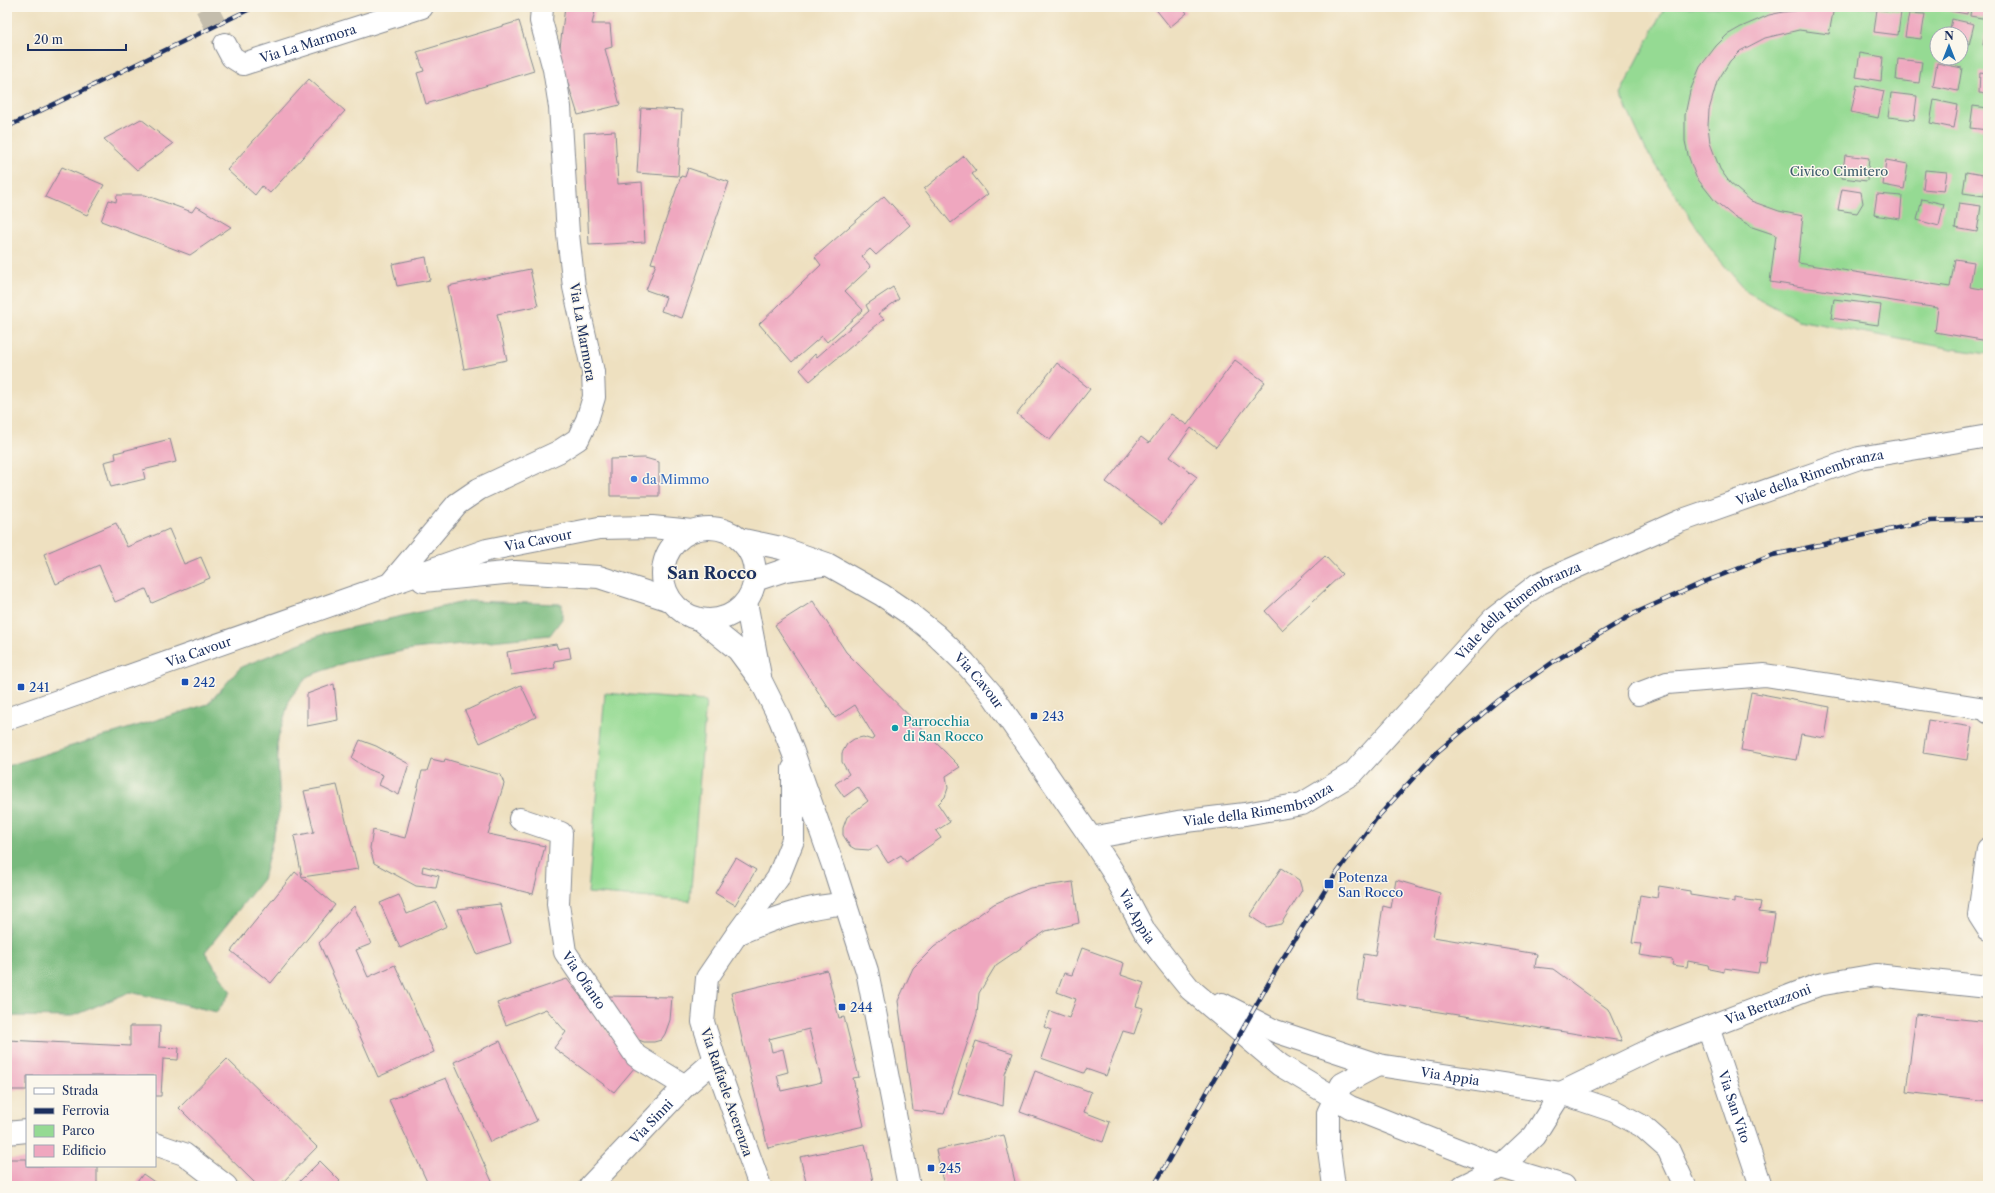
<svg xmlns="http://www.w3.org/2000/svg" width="1995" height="1193" viewBox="0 0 1995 1193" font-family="'Libre Caslon Text',serif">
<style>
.green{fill:#95da93;stroke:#588478;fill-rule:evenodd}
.forest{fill:#78ba7d;stroke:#4a746e}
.building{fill:#efa7bf;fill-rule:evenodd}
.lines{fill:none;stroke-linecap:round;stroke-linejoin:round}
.minor-tunnel{stroke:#c4bdac;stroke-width:22;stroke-dasharray:22 11;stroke-linecap:butt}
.minor-casing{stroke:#84888f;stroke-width:24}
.major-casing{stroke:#84888f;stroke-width:24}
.minor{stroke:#fff;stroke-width:22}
.major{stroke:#fff;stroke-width:22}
.rail-casing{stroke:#1b2f5e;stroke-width:4.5}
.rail{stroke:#fbf7ec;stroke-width:3;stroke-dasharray:9;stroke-linecap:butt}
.shop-dot{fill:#3f7fe0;stroke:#fbf7ec;stroke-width:1.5}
.transit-dot{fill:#1a4fb4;stroke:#fbf7ec;stroke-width:1.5}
.culture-dot{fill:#0f9aa8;stroke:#fbf7ec;stroke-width:1.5}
.labels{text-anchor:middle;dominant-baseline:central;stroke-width:3;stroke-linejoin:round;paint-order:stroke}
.street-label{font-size:13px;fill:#1b2f5e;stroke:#fbf7ec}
.park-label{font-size:13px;fill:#3a5a6b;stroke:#fbf7ec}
.shop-label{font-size:13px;fill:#366cbe;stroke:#fbf7ec;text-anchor:start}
.transit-label{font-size:13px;fill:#164399;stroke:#fbf7ec;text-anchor:start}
.culture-label{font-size:13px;fill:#0d838f;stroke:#fbf7ec;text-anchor:start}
.district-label{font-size:17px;font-weight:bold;fill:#1b2f5e;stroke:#fbf7ec}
</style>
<rect width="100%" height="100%" fill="#fbf7ec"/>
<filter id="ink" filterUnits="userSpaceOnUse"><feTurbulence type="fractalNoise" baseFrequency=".025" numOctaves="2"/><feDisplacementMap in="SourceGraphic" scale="8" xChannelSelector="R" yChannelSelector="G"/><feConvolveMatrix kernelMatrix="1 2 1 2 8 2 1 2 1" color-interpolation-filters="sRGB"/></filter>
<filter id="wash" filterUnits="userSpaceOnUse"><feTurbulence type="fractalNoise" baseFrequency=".012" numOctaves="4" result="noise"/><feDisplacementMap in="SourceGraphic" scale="16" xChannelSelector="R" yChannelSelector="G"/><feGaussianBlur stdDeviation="0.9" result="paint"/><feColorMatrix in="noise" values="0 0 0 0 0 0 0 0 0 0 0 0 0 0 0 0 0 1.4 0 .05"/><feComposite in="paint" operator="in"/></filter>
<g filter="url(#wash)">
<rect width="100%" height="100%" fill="#eee0c0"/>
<path class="green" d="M1665 7H1988V354L1952 349 1798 320 1747 292 1713 252 1646 150 1620 94ZM1937 34H1961V58H1937Z
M605 693 706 701 690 901 588 893Z"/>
<path class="forest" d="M468 601 562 604V619L550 635 413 649 347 662 308 676 290 698 277 742 280 809 263 879 205 952 231 992 217 1012 130 992 70 1017 7 1016V766L208 704 241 667 323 634Z"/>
<g id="blocks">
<path class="building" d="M565 7H596L592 24H610L612 47 605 49 620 105 578 115 559 55Z
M1154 7H1182L1187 13 1170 27Z
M1804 7H1834L1829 34 1799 30 1765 38 1740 51 1730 61 1717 82 1709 110 1708 126 1710 143 1720 169 1730 183 1751 201 1779 211 1803 216 1798 263 1950 287 1955 259 1974 262 1970 287 1988 290V341L1935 332 1938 308 1770 282 1776 235 1752 227 1732 215 1715 201 1696 177 1688 155 1685 141V115L1690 91 1700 67 1716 46 1727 35 1741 27 1769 15 1783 12 1803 10Z
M1928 7H1968L1967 14Z
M1971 7H1988V19L1970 16Z
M1877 9 1901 12 1898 35 1874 32Z
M1909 13 1925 14 1921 39 1905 37Z
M1952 19 1974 24 1969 45 1961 43V34H1949Z
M519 21 534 71 426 104 417 73 424 71 417 52Z
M1987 24H1988V46L1983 45Z
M1860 53 1883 57 1881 81 1856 77Z
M1898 59 1922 62 1919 83 1896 80Z
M1937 63 1962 68 1958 91 1933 86Z
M1980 72 1988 73V94L1979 93Z
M309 79 345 111 270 193 262 186 255 195 227 170Z
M1857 85 1884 91 1878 118 1851 112Z
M1891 93 1917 96 1914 120 1888 117Z
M1934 100 1958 105 1954 128 1930 123Z
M1973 106 1988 108V130L1970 128Z
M641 108 682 110 678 176 637 173Z
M141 119 173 144 137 170 104 139Z
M615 131 618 184 642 182 645 242 589 245 584 133Z
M1845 155 1869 158 1867 181 1842 178Z
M964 156 976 171 972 174 988 194 951 223 924 189Z
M1886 160 1908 164 1904 189 1883 185Z
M62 167 104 185 87 215 45 197Z
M688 168 729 182 682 318 661 311 666 297 646 290 656 264 651 263 681 176 685 177Z
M1925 170 1947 172 1944 191 1923 189Z
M1966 172 1988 176 1984 196 1963 193Z
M1842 189 1861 192 1863 203 1857 213 1838 210Z
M1877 194 1902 196 1900 219 1874 215Z
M117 195H145L192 212 196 206 231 227 190 255 101 221 109 200 116 202Z
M884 196 910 225 876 255 870 249 862 256 871 267 845 291 863 310 827 342 822 336 792 362 759 324 821 265 815 257Z
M1922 199 1944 204 1939 226 1917 220Z
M1959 203 1981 206 1977 232 1955 228Z
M426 257 430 280 397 286 392 264Z
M530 269 538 306 497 314 507 360 464 369 448 286Z
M893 287 899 299 878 314 884 319 810 381 800 370 815 354 817 357 869 311 866 305Z
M1834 299 1881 305 1878 325 1831 318Z
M1235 360 1265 382 1216 447 1191 428 1170 457 1197 477 1163 524 1106 482 1141 437 1149 443 1171 414 1187 425Z
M1057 363 1090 389 1050 440 1017 414Z
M170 439 176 462 143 470 145 479 111 487 104 462 116 459 115 453Z
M645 458 659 462V496H610V459Z
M116 523 127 547 169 529 184 564 201 557 210 578 152 603 146 589 115 602 99 565 56 584 44 554Z
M1325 556 1342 574 1282 630 1265 611Z
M813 601 846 652 960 767 946 776 948 788 945 797 938 804 950 822 936 831 941 838 906 862 901 855 888 863 877 846 869 850 855 849 850 846 843 835V828L847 817 868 801 858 787 844 797 835 784 849 774 842 762V753L847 744 854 739 863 737 872 740 875 738 855 705 835 718 775 625Z
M556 644 558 649 569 647 571 658 554 661 555 668 511 675 507 652Z
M334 684 338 720 307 726V694Z
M521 685 536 717 480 743 465 711Z
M1751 692 1830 707 1825 738 1801 734 1796 760 1741 750Z
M1928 720 1972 727 1967 760 1923 753Z
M360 740 376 746 409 764 399 795 379 785 383 775 368 769 352 758Z
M431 759 444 762 445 759 501 775 504 784 488 834 545 846 533 894 423 866 422 872 439 876 436 888 416 886 374 863 370 848 373 830 405 838 422 771H427Z
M337 785 358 869 302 877 294 836 314 832 304 791Z
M736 858 756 870 735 905 715 893Z
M1281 868 1299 880 1302 890 1281 924 1267 927 1250 916Z
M295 872 335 905 271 983 231 951Z
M1396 880 1440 893 1433 937 1537 954 1535 967 1553 969 1608 1009 1622 1041 1357 999 1364 954 1375 956 1383 906 1391 908Z
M1073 882 1079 923 1046 931 996 965 979 993 977 1014 944 1114 913 1110 898 1001 913 968 934 947 994 904 1030 888Z
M1659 886 1690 891V895L1734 902V898L1761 902 1759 912 1775 914 1767 963 1760 962 1758 973 1724 968V972L1709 969 1708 965 1688 961 1687 967 1672 965 1673 960 1639 955 1641 944 1632 943 1640 895 1657 898Z
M399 895 407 914 436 902 447 926 400 948 380 903Z
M500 904 511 943 477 954 458 909Z
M354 906 371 944 356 950 368 977 395 965 434 1052 378 1077 319 943Z
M1082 948 1124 963 1121 975 1144 983 1136 1006 1143 1008 1134 1034 1123 1031 1106 1076 1086 1069 1084 1073 1041 1058 1051 1030 1044 1027 1050 1011 1069 1018 1076 999 1057 992 1064 973 1072 975Z
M827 970 839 1018 844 1017 859 1077 853 1078 864 1126 768 1148 731 993ZM809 1029 822 1082 781 1091 777 1075 788 1072 783 1049 772 1052 769 1039Z
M567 979 635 1067 614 1092 554 1048 566 1032 546 1009 506 1025 497 1003Z
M605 996 672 997 670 1020 665 1034 661 1040 654 1042H644L634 1038Z
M1916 1014 1988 1022V1102L1906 1092Z
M130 1026H160L159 1047 179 1048 178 1060 163 1059 161 1096H155V1076H27V1090H7V1040L130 1046Z
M500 1041 537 1121 490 1142 454 1062Z
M976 1041 1013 1053 1005 1074 1003 1106 958 1093Z
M227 1059 317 1147 279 1186H258L179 1108Z
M1035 1071 1091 1092 1084 1112 1110 1122 1103 1142 1020 1112Z
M446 1078 494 1186H429L389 1100Z
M1004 1135 1016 1186H944L936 1150Z
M865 1144 874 1186H807L800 1157Z
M7 1159H27V1166H97V1186H7Z
M320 1161 340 1181 335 1186H295Z
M143 1174 160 1186H134Z"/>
</g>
</g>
<g filter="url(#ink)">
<use href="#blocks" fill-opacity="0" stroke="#84888f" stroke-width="1"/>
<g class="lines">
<path class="minor-tunnel" d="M206 7 225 44"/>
<g class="minor-casing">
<g id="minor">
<path id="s1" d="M225 44 232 57 243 64 422 7"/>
<path d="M390 584 457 504 479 489 558 452 578 439 587 420 594 397 593 372 574 287 568 234 560 107 554 69 541 21 542 7"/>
<path d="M746 602 760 676"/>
<path d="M701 620 738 650 761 681 780 719 793 752 835 871 867 971 909 1186"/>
<path d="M1638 694 1667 683 1765 675 1986 709 1988 712"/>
<path id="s2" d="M520 819 561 833 558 904 565 952 636 1056 685 1086"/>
<path id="s3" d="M1091 838 1178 822 1245 814 1302 804 1353 773 1493 619 1538 584 1680 521 1859 458 1988 436"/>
<path d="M1988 849 1979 915 1988 929"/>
<path d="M737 934C773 919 807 905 846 904"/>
<path id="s4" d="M1708 1027 1761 1186"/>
<path d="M7 1133 27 1131"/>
<path d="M155 1144 184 1154 226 1186"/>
<path id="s5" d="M590 1186 685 1086 715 1060"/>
<path d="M760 1186 715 1060 703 1022 707 978 737 934 778 878 793 840V769"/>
<path d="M1334 1186 1328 1142V1113L1342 1084 1378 1065"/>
<path id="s6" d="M1463 1186 1501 1167 1534 1136 1561 1093 1656 1047 1818 985 1876 975 1988 987"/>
</g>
</g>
<g class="major-casing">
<g id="major">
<circle cx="709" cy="574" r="46"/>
<path id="s7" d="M739 539 781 548 827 564 882 595 910 614 935 634 965 663 991 693 1091 838 1113 872 1145 932 1168 962 1190 989 1280 1065 1350 1107 1501 1167 1564 1186"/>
<path d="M755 580 785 570 822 565"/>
<path d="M423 581 515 572 599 577 670 600"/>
<path id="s8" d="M7 719 487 550 599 528 652 527 692 531"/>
<path id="s9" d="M1222 1004 1275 1031 1378 1065 1561 1093 1614 1111 1642 1126 1668 1149 1685 1186"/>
</g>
</g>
<use href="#minor" class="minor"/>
<use href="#major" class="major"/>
<g class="rail-casing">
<path id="rail" d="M7 127 254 7
M1154 1186 1280 963 1329 884 1376 819 1436 753 1499 700 1553 662 1633 614 1704 582 1773 555 1930 521 1988 519"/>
</g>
<use href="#rail" class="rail"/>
</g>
</g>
<circle class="shop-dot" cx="634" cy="479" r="4"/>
<g class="transit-dot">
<rect x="181" y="678" width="8" height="8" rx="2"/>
<rect x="17" y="683" width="8" height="8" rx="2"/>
<rect x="1030" y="712" width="8" height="8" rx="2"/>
<rect x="1324" y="879" width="10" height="10" rx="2"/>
<rect x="838" y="1003" width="8" height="8" rx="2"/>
<rect x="927" y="1164" width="8" height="8" rx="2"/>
</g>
<circle class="culture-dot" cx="895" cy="728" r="4"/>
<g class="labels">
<g class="street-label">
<text stroke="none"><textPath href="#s1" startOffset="96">Via La Marmora</textPath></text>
<text transform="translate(583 332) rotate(80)">Via La Marmora</text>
<text stroke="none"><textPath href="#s3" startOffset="831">Viale della Rimembranza</textPath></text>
<text stroke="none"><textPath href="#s8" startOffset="561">Via Cavour</textPath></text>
<text stroke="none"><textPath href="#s3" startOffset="507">Viale della Rimembranza</textPath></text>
<text stroke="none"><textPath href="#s8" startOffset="203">Via Cavour</textPath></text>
<text stroke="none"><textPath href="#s7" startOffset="285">Via Cavour</textPath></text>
<text stroke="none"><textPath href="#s3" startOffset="171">Viale della Rimembranza</textPath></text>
<text stroke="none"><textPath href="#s7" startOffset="569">Via Appia</textPath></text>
<text stroke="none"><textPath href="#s2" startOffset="197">Via Ofanto</textPath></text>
<text stroke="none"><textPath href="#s6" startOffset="364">Via Bertazzoni</textPath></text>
<text stroke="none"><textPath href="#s9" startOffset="241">Via Appia</textPath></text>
<text transform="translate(727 1092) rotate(71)">Via Raffaele Acerenza</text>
<text stroke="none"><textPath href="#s4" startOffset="84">Via San Vito</textPath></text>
<text stroke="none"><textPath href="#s5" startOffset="89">Via Sinni</textPath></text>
</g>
<g class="park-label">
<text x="1839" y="171">Civico Cimitero</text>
</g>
<g class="shop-label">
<text x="642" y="479">da Mimmo</text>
</g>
<g class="transit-label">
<text x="193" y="682">242</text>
<text x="29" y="687">241</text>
<text x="1042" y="716">243</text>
<text x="1338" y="877">Potenza<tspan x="1338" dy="15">San Rocco</tspan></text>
<text x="850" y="1007">244</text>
<text x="939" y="1168">245</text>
</g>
<g class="culture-label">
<text x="903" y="721">Parrocchia<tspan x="903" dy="15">di San Rocco</tspan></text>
</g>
<g class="district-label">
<text x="712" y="573">San Rocco</text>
</g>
</g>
<rect width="1995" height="1193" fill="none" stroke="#fbf7ec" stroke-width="24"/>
<rect x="26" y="1075" width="130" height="92" fill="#fbf7ec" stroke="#a1a7b3"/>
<rect x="34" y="1088" width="20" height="6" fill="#ffffff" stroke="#a1a7b3"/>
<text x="62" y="1095" font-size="12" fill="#1b2f5e">Strada</text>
<rect x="34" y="1108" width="20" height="6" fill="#1b2f5e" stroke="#a1a7b3"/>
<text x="62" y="1115" font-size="12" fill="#1b2f5e">Ferrovia</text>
<rect x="34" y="1125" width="20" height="12" fill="#95da93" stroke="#a1a7b3"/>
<text x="62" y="1135" font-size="12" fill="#1b2f5e">Parco</text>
<rect x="34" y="1145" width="20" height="12" fill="#efa7bf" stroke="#a1a7b3"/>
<text x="62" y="1155" font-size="12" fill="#1b2f5e">Edificio</text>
<g transform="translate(1949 46)"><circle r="19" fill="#fbf7ec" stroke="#a1a7b3"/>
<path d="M0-3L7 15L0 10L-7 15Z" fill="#1f6fb2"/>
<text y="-6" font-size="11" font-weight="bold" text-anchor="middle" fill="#1b2f5e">N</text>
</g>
<path d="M28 44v6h98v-6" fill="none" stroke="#1b2f5e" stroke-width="2"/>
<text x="34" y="44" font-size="12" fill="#1b2f5e" stroke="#fbf7ec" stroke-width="3" paint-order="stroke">20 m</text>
</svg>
